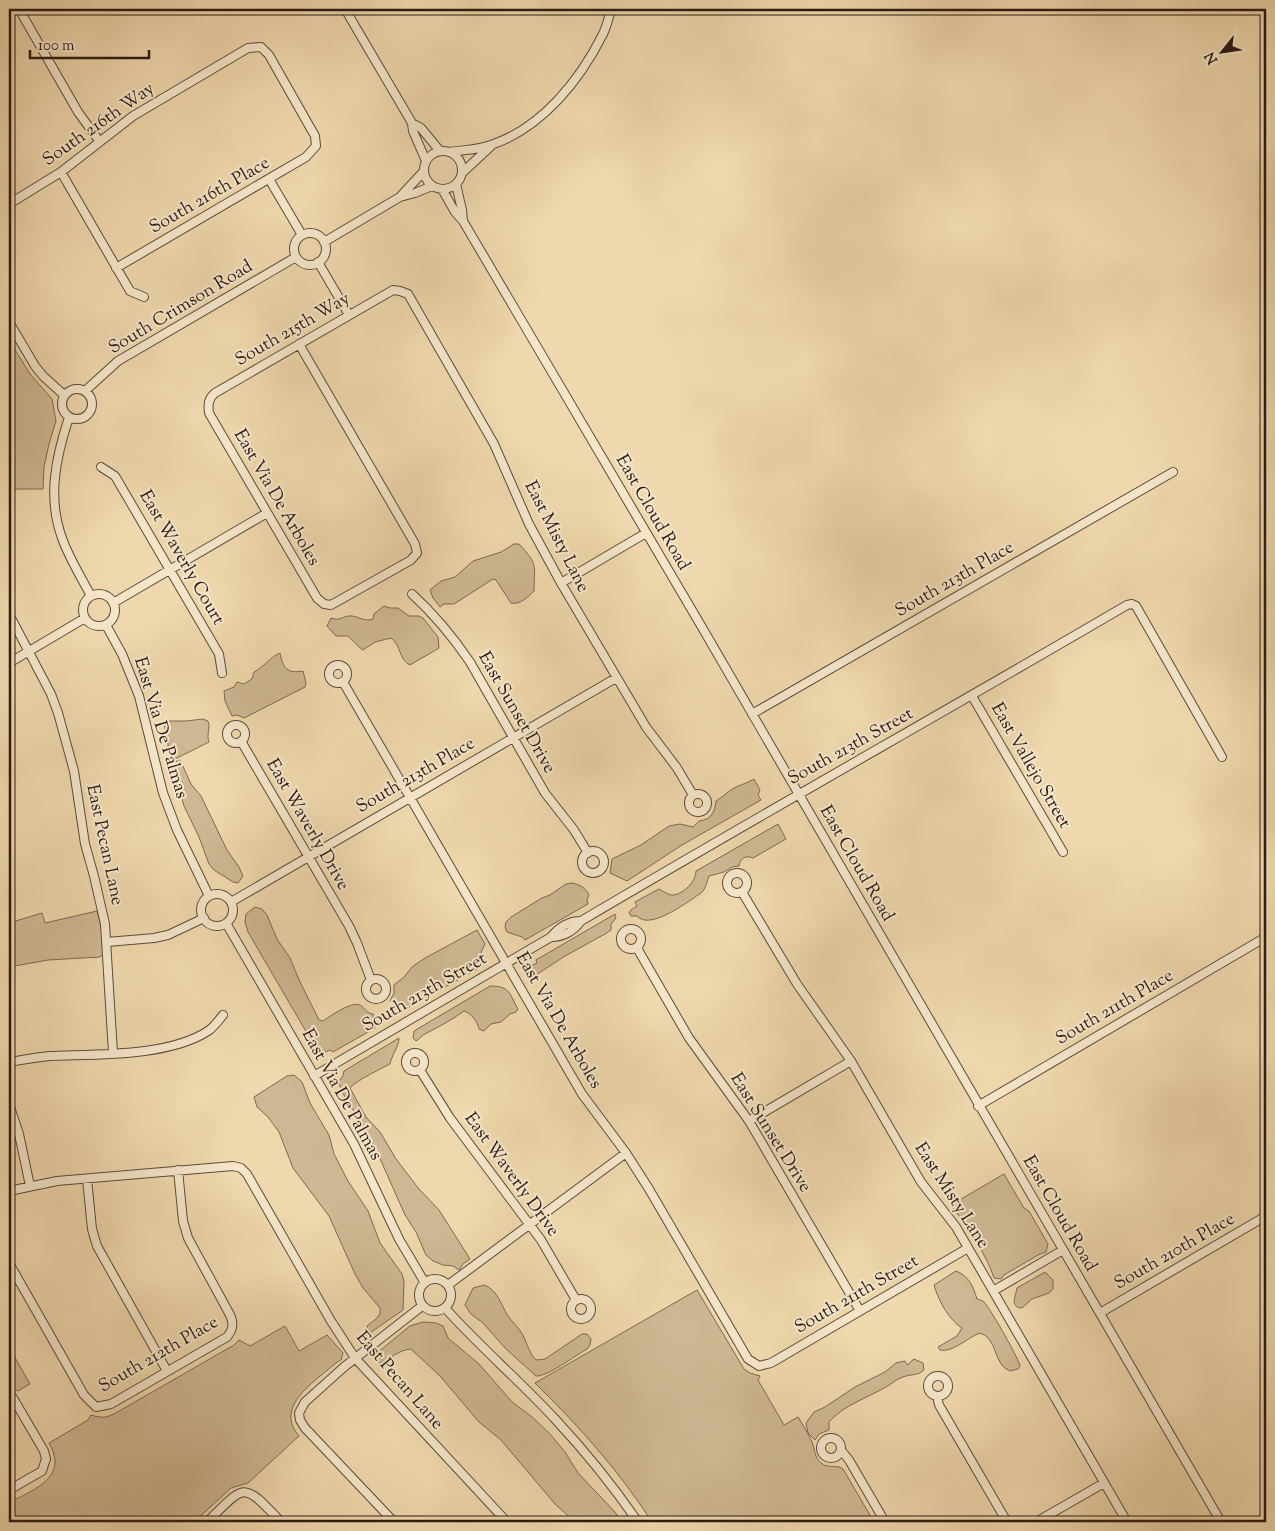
<svg xmlns="http://www.w3.org/2000/svg" width="1275" height="1531" viewBox="0 0 1275 1531" font-family="'Sorts Mill Goudy',serif">
<style>
.green{fill:#ceb893;stroke:#7c6954}
.lines{fill:none;stroke-linecap:round;stroke-linejoin:round}
.minor-casing{stroke:#5c4a3a;stroke-width:10}
.minor{stroke:#f5e6ca;stroke-width:8}
.labels{text-anchor:middle;dominant-baseline:central;stroke-width:4;stroke-linejoin:round;paint-order:stroke}
.street-label{font-size:18px;fill:#2b1a14;stroke:#f5e6ca}
</style>
<rect width="100%" height="100%" fill="#efd8ad"/>
<filter id="stains"><feTurbulence type="fractalNoise" baseFrequency=".004" numOctaves="4"/><feColorMatrix values="0 0 0 0 .2 0 0 0 0 .09 0 0 0 0 .02 0 0 0 .5 -.17"/></filter>
<radialGradient id="worn" r=".72"><stop offset=".6" stop-color="#630" stop-opacity="0"/><stop offset="1" stop-color="#630" stop-opacity=".3"/></radialGradient>
<path class="green" d="M9 340 30 374 52 399 56 421 49 444 44 467 43 489H9Z
M514 544H519C539 566 534 564 534 591 528 597 520 605 511 603L496 580 493 579 454 604H444L440 607 433 598 430 590 441 581 455 577 473 561 501 552Z
M384 606 390 608H398L409 616H419L423 618 438 637 439 648 410 665C398 659 402 646 391 638L375 642 363 650C357 646 354 641 348 636H336L327 626 331 618C340 622 343 615 352 616 360 617 364 622 373 619L374 614Z
M280 653C283 668 287 674 303 671L306 683 305 687 244 718 237 715 232 716 225 701 224 691 234 687 237 682 244 684 252 679 254 672C264 667 269 658 280 653Z
M203 719 208 721C211 728 206 734 209 742L171 761 164 723 168 721H186Z
M180 760 191 784 201 796 227 850 239 867 243 876 238 883 233 882 214 870 209 864 199 837 184 806 171 763Z
M754 779 760 790 758 795 761 800 682 845 627 881 610 873 612 859 641 845 669 826 680 824 693 827 699 821C711 820 715 812 716 801 723 797 727 792 734 788 740 785 747 783 754 779Z
M778 824 786 839 753 858C746 855 740 858 739 866L732 867 724 872 709 876C707 881 706 887 703 891 701 894 697 895 694 898 683 905 649 930 637 916H631L629 913 631 910 637 906 635 902 659 889C663 891 669 896 674 895 685 893 696 881 696 871Z
M572 883C580 885 585 887 589 895L587 900 588 904 525 940 522 937 507 932 505 927 506 922 511 917 542 898 550 895 566 884Z
M255 907 262 909 267 915 277 939 290 958 300 982 319 1020 323 1021C330 1016 352 1001 360 1005 365 1008 366 1013 373 1014L375 1028 333 1052 330 1050 323 1053 318 1052 248 932 245 922 246 914Z
M97 911 101 927 103 954 100 957 48 960 9 967V923L42 913 45 923Z
M615 914 616 918 611 924V930L605 934 565 956 536 975 528 974 526 970 528 967 537 963 536 960Z
M477 930 485 944 481 952 483 958 479 962V968L408 1008 403 1004 397 1005 390 1001 394 993V985L404 977 412 967 425 958Z
M490 986C511 986 509 994 518 1009L516 1012 510 1014 501 1022 491 1024 484 1031 479 1029C478 1022 471 1013 464 1011 452 1020 438 1027 425 1034 422 1035 420 1039 416 1041L413 1038 414 1031Z
M399 1038C399 1047 392 1054 390 1064 382 1068 354 1082 350 1088L366 1117 380 1132 396 1159 419 1189 439 1210 470 1259 463 1264 459 1270 453 1266 443 1265 433 1261 426 1255 416 1232 405 1215 378 1154 354 1111 349 1106 338 1082 343 1076 344 1071Z
M294 1075 302 1082 310 1103 329 1135 334 1154 348 1181 368 1211 380 1243 402 1274 404 1281 403 1310 367 1335V1326L376 1319 380 1314V1308L363 1288 355 1274 329 1216 293 1168 279 1132 268 1117 257 1107 254 1097 287 1076Z
M1004 1174 1024 1208 1029 1211 1048 1244 1046 1252 1038 1255 1004 1275 1001 1279 994 1278C986 1253 966 1225 951 1205Z
M956 1271C969 1276 973 1286 977 1299 979 1300 982 1300 984 1302 990 1308 1019 1359 1020 1366L1018 1369 1010 1371C993 1365 998 1338 980 1333 968 1337 953 1353 940 1350L938 1347 957 1336 962 1328C949 1320 938 1300 934 1285Z
M1045 1272 1053 1280V1289L1049 1293 1032 1299 1022 1308C1009 1307 1016 1296 1017 1288Z
M484 1285C498 1290 501 1305 508 1316 513 1323 519 1328 523 1335 527 1343 529 1353 536 1360L545 1359 582 1334H587L591 1339 590 1345 587 1349C576 1355 547 1377 536 1376L505 1348 483 1323 471 1314 465 1305 473 1288Z
M697 1290 744 1369 750 1373 760 1376 758 1380 784 1425 798 1417C803 1425 808 1433 812 1442 815 1449 814 1457 821 1463 828 1469 837 1464 843 1469L874 1522H652C619 1471 579 1426 535 1383Z
M423 1322 436 1323 443 1326 448 1338 479 1364 512 1402 531 1416 550 1434 565 1452 578 1473 615 1512 621 1522H575L555 1504 501 1440 479 1422 440 1376 411 1349C399 1350 391 1358 380 1363L374 1360 377 1353 410 1326Z
M285 1326 299 1351 327 1335 343 1353 341 1360 337 1362C316 1381 273 1406 299 1436L248 1483 231 1488 194 1522H9V1503C34 1489 69 1478 49 1443L88 1420 91 1415C100 1418 106 1418 114 1414L227 1349 234 1345 239 1340 250 1346Z
M9 1347 30 1384 18 1391 9 1386Z
M914 1359 923 1363 924 1370C918 1376 910 1374 903 1377 896 1379 892 1384 886 1387 867 1398 844 1405 829 1422V1430L819 1434 815 1440 808 1433 806 1423 814 1412 825 1407 855 1387 885 1372 896 1363 905 1361 907 1365Z"/>
<g class="lines">
<g class="minor-casing">
<path id="minor" d="M19 9 78 112 100 142
M345 9 412 123 413 131 426 161
M412 123 421 128 440 151
M424 170a19 19 0 1 1 38 0a19 19 0 1 1-38 0Z
M449 152C463 150 478 150 491 145 542 128 580 80 603 34 607 26 609 17 611 9
M61 172 130 291 144 297
M462 173 491 146
M269 179 302 235
M456 184 462 210 463 221
M442 189 455 212 463 221 703 629 1221 1522
M400 197 424 171
M9 204 61 172 133 116 248 48 261 47 269 55 311 129 315 136 316 146 306 157 116 268
M294 249a16 16 0 1 1 32 0a16 16 0 1 1-32 0Z
M324 242 400 197 415 193 432 186
M318 262 349 315
M9 322 35 366 43 376 64 395
M299 344 415 544 417 553 411 560 331 605 324 604 317 598 209 413C208 404 208 399 215 393L393 290 400 291 408 294 494 444 529 524 561 583 646 727 677 768 693 795
M62 404a15 15 0 1 1 30 0a15 15 0 1 1-30 0Z
M85 391 118 361 296 257
M69 417C56 457 47 497 62 538 69 558 81 577 91 596
M101 467 115 476 219 654 222 673
M561 583 646 533
M412 594C435 615 453 637 470 662L545 793 574 830 588 853
M83 610a16 16 0 1 1 32 0a16 16 0 1 1-32 0Z
M113 603 267 513
M9 614 51 694 58 713 74 771 85 844 94 876 105 924 113 1053
M106 625 122 654 139 696 163 793 177 830 209 896
M9 663 85 618
M329 674a9 9 0 1 1 18 0a9 9 0 1 1-18 0Z
M343 682 582 1094 626 1153 649 1189 748 1359 759 1366 771 1363 968 1248
M972 696 1063 852
M752 714 1173 472
M227 734a9 9 0 1 1 18 0a9 9 0 1 1-18 0Z
M241 741 349 926 357 943 371 980
M689 803a9 9 0 1 1 18 0a9 9 0 1 1-18 0Z
M582 862a11 11 0 1 1 22 0a11 11 0 1 1-22 0Z
M727 883a10 10 0 1 1 20 0a10 10 0 1 1-20 0Z
M742 892 797 984 851 1061 921 1182 956 1227 1127 1522
M201 910a16 16 0 1 1 32 0a16 16 0 1 1-32 0Z
M231 902 616 678
M226 923 354 1144 399 1239 425 1283
M621 939a10 10 0 1 1 20 0a10 10 0 1 1-20 0Z
M551 937C563 937 574 931 581 921 762 814 946 711 1127 605L1132 604 1136 606 1222 757
M107 942 154 938 168 935 204 918
M637 948 689 1038 749 1121 860 1311
M366 989a10 10 0 1 1 20 0a10 10 0 1 1-20 0Z
M406 1062a9 9 0 1 1 18 0a9 9 0 1 1-18 0Z
M9 1062C23 1060 37 1057 50 1056 96 1054 168 1057 208 1031 214 1027 218 1021 223 1015
M420 1070 450 1118 541 1240 576 1300
M314 1076 551 937C559 927 568 921 581 921
M9 1104 19 1134 30 1186
M978 1106 1266 937
M749 1121 851 1061
M87 1179 92 1229 97 1246 167 1371
M9 1191 57 1181 233 1166 241 1168 247 1174 331 1321 355 1358 507 1522
M9 1263 84 1395 96 1407 111 1404 227 1337C234 1329 234 1322 229 1313L188 1238 183 1221 178 1170
M419 1295a16 16 0 1 1 32 0a16 16 0 1 1-32 0Z
M448 1285 626 1153
M993 1291 1063 1250
M571 1309a10 10 0 1 1 20 0a10 10 0 1 1-20 0Z
M445 1308C480 1347 520 1381 555 1419 585 1451 613 1486 638 1522
M1100 1313 1266 1216
M928 1386a10 10 0 1 1 20 0a10 10 0 1 1-20 0Z
M9 1395 13 1398 44 1451 46 1459 42 1471 9 1490
M937 1396 939 1405 1007 1522
M821 1448a10 10 0 1 1 20 0a10 10 0 1 1-20 0Z
M841 1450 849 1460 885 1522
M207 1522C246 1484 242 1481 281 1522
M394 1522 305 1428 300 1420 299 1413 305 1402 344 1367 422 1306
M1036 1522 1104 1483"/>
</g>
<use href="#minor" class="minor"/>
</g>
<g class="labels">
<g class="street-label">
<text transform="translate(99 125) rotate(-35)">South 216th Way</text>
<text transform="translate(210 196) rotate(-30)">South 216th Place</text>
<text transform="translate(181 308) rotate(-31)">South Crimson Road</text>
<text transform="translate(293 330) rotate(-30)">South 215th Way</text>
<text transform="translate(276 498) rotate(60)">East Via De Arboles</text>
<text transform="translate(652 513) rotate(60)">East Cloud Road</text>
<text transform="translate(556 537) rotate(63)">East Misty Lane</text>
<text transform="translate(181 558) rotate(60)">East Waverly Court</text>
<text transform="translate(955 580) rotate(-30)">South 213th Place</text>
<text transform="translate(516 713) rotate(60)">East Sunset Drive</text>
<text transform="translate(160 728) rotate(73)">East Via De Palmas</text>
<text transform="translate(851 747) rotate(-29)">South 213th Street</text>
<text transform="translate(1030 766) rotate(60)">East Vallejo Street</text>
<text transform="translate(416 776) rotate(-30)">South 213th Place</text>
<text transform="translate(307 825) rotate(60)">East Waverly Drive</text>
<text transform="translate(104 845) rotate(78)">East Pecan Lane</text>
<text transform="translate(856 864) rotate(60)">East Cloud Road</text>
<text transform="translate(425 993) rotate(-30)">South 213th Street</text>
<text transform="translate(1115 1008) rotate(-30)">South 211th Place</text>
<text transform="translate(558 1021) rotate(60)">East Via De Arboles</text>
<text transform="translate(341 1095) rotate(61)">East Via De Palmas</text>
<text transform="translate(770 1133) rotate(58)">East Sunset Drive</text>
<text transform="translate(511 1175) rotate(54)">East Waverly Drive</text>
<text transform="translate(951 1196) rotate(57)">East Misty Lane</text>
<text transform="translate(1059 1214) rotate(60)">East Cloud Road</text>
<text transform="translate(1175 1252) rotate(-30)">South 210th Place</text>
<text transform="translate(857 1295) rotate(-30)">South 211th Street</text>
<text transform="translate(159 1355) rotate(-30)">South 212th Place</text>
<text transform="translate(399 1381) rotate(49)">East Pecan Lane</text>
</g>
</g>
<rect width="1275" height="1531" fill="none" stroke="#efd8ad" stroke-width="30"/>
<rect x="10" y="10" width="1255" height="1511" fill="none" stroke="#2b1a14" stroke-width="2.5"/>
<rect x="15" y="15" width="1245" height="1501" fill="none" stroke="#2b1a14"/>
<g transform="translate(1222 52) rotate(240)" stroke="#f5e6ca" stroke-width="4" paint-order="stroke">
<path d="M0-4L9 19L0 12L-9 19Z" fill="#2b1a14"/>
<text y="-8" font-size="14" font-weight="bold" text-anchor="middle" fill="#2b1a14">N</text>
</g>
<path d="M30 50v8h119v-8" fill="none" stroke="#2b1a14" stroke-width="2.5"/>
<text x="38" y="50" font-size="15" fill="#2b1a14" stroke="#f5e6ca" stroke-width="4" paint-order="stroke">100 m</text>
<rect width="100%" height="100%" filter="url(#stains)"/>
<rect width="100%" height="100%" fill="url(#worn)"/>
</svg>
